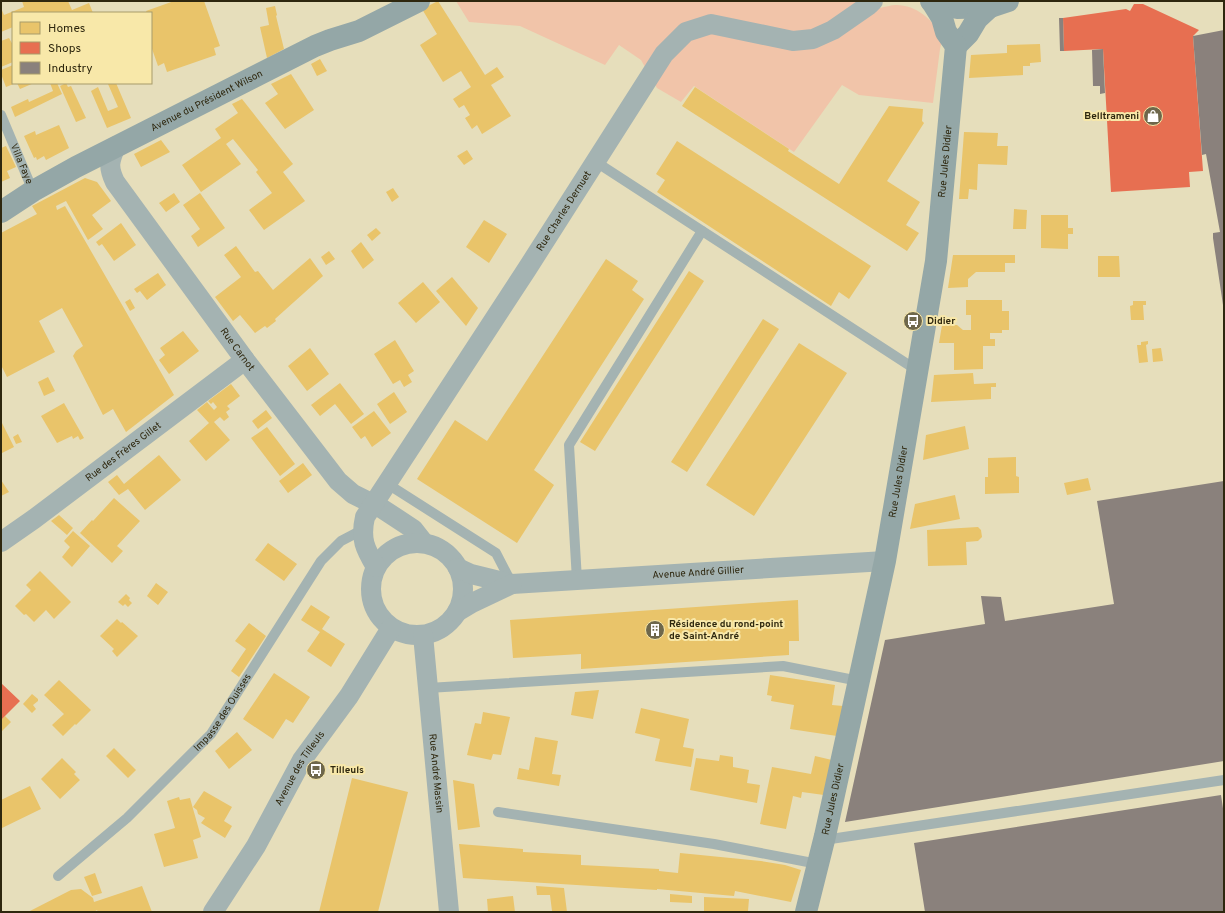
<svg xmlns="http://www.w3.org/2000/svg" width="1225" height="913" viewBox="0 0 1225 913" font-family="Overpass,sans-serif">
<style>
.green{fill:#f1c4a9}
.homes{fill:#e9c46a}
.shops{fill:#e76f51}
.industry{fill:#8a817c}
.lines{fill:none;stroke-linecap:round;stroke-linejoin:round}
.lane{stroke:#a4b3b2;stroke-width:10}
.street{stroke:#a4b3b2;stroke-width:20}
.secondary{stroke:#94a7a7;stroke-width:22}
.labels{text-anchor:middle;dominant-baseline:central;stroke-width:4;stroke-linejoin:round;paint-order:stroke}
.street-label{font-size:10px;fill:#2e270e;stroke:#f8e8a9}
.poi-label{font-size:10px;font-weight:bold;fill:#2e270e;stroke:#f8e8a9;text-anchor:start}
</style>
<rect width="100%" height="100%" fill="#e6debb"/>
<path class="green" d="M456 1H872L880 8C885 7 891 5 896 5 917 5 932 20 943 36L940 49 933 103 859 95 842 85 794 152 694 86 681 102 657 88 641 60 619 45 605 65 520 26 469 22Z"/>
<path class="homes" d="M22 1H68L72 10 89 3 93 13H48L47 12 44 13H13V27L1 32V8L4 15 24 7Z
M174 1H204L220 46 214 48 216 55 167 72 164 63 158 66 151 46V13H147L146 11Z
M438 1 485 75 497 67 504 77 491 85 511 116 482 134 477 125 472 129 465 118 470 115 464 105 459 108 453 99 471 87 461 71 443 82 420 45 437 34 422 9Z
M275 6 277 15 276 16 284 49 267 58 260 27 269 25 266 8Z
M9 38 13 45V62L1 67V48H2L1 41Z
M1040 44 1041 62 1030 63V66H1023V75L969 78 971 55 1007 53V45Z
M320 59 327 71 317 76 311 64Z
M13 65V83H16L6 87 1 74V70Z
M291 74 314 110 285 129 265 103 278 94 271 84Z
M17 83H34L20 89Z
M50 83H57L62 94 15 117 11 107 28 99 29 102 53 91Z
M66 83 68 87 71 86 86 118 76 122 60 86Z
M110 83H116L131 118 107 128 91 91 98 87 108 111 118 107 108 84Z
M695 87 789 149 788 151 839 184 889 106 923 109 922 121 924 123 887 181 920 202 906 225 919 233 907 251 682 106Z
M242 99 293 164 283 172 305 201 264 230 249 210 272 193 256 172 258 170 233 139 226 144 241 164 201 192 182 165 221 138 215 129 238 113 232 104Z
M59 125 69 148 46 160 44 156 37 160 36 157 34 158 24 136 35 131 36 135Z
M964 132 998 133 997 146H1008L1007 165 978 164 977 190 969 189 968 199H959Z
M161 140 170 152 141 167 134 154Z
M677 141 871 266 849 299 839 292 831 306 657 192 665 180 656 174Z
M6 146 16 167 7 171 10 178 1 182V148Z
M467 150 473 159 464 165 457 156Z
M85 178 97 182 111 201 92 215 103 229 88 240 66 201 56 206 57 210 65 206 174 395 126 432 113 409 103 415 73 356 76 351 83 346 62 308 39 321 55 352 7 377 1 365V233L37 214 32 206Z
M393 188 399 197 392 202 386 192Z
M174 193 180 202 166 212 159 203Z
M200 193 225 228 198 247 191 236 200 229 183 205Z
M1014 209 1027 210 1026 229H1013Z
M1041 215H1068V228H1073V234H1068V249L1041 248Z
M484 220 507 234 489 263 466 247Z
M121 223 136 245 114 261 102 244 99 246 96 242Z
M376 228 381 233 372 241 367 235Z
M361 242 374 260 363 269 351 251Z
M236 246 255 272 258 271 273 290 310 258 323 276 275 319 276 321 267 328 265 326 255 333 240 315 233 321 215 297 241 277 224 255Z
M329 251 335 259 326 265 321 257Z
M953 255H1015V263H1005V272H976L968 279V287L948 288Z
M1098 256H1119L1120 277H1098Z
M606 259 638 281 632 290 644 299 534 470 554 485 517 543 417 479 455 420 487 441Z
M689 271 704 281 595 451 580 442Z
M158 273 166 285 147 300 140 291 137 293 134 289Z
M452 277 478 308 466 326 436 291Z
M423 282 440 302 416 323 398 303Z
M130 299 135 308 130 311 125 302Z
M966 300H1002V311H1009V330H1002V333H990V339H995V346H983V369L954 370V343H939L942 325H957L963 330H971V315H966Z
M1133 301H1146V305H1143L1144 320H1131L1130 306 1133 305Z
M763 319 779 329 687 472 671 462Z
M183 331 199 351 169 374 159 360 165 355 160 348Z
M395 340 414 371 408 375 412 382 404 387 400 380 393 384 374 354Z
M1148 341V344L1146 345 1148 362 1139 363 1137 345H1141V342Z
M799 343 847 373 754 516 706 485Z
M310 348 329 374 307 391 288 366Z
M1161 348 1163 361 1153 362 1152 349Z
M973 373 974 384 996 383V387H991V399L931 402 934 375Z
M48 377 55 391 44 396 38 382Z
M340 383 364 414 351 424 335 404 320 416 311 405Z
M231 384 240 396 227 406 230 409 226 412 229 417 224 421 220 417 214 422 230 440 206 461 189 441 209 423 197 410 207 402 214 410 217 407 213 402 211 404 208 401Z
M394 392 407 412 390 424 377 404Z
M64 403 84 438 80 440 78 436 73 439 72 436 57 443 41 416Z
M266 410 272 418 258 429 252 421Z
M374 411 391 433 372 447 365 436 361 439 352 427Z
M1 421 14 447 2 453 1 452Z
M965 426 969 449 923 460 926 435Z
M267 427 295 464 280 476 251 438Z
M18 434 22 442 16 444 13 437Z
M159 455 181 480 145 510 128 489 119 495 108 482 117 475 124 484Z
M1016 457V476L1019 477V493L985 494V477H988V458Z
M303 463 312 475 288 493 279 481Z
M1088 478 1091 490 1067 495 1064 483Z
M1 480 9 492 1 496Z
M955 495 960 519 910 529 915 504Z
M114 498 140 521 117 546 123 551 112 563 80 533 92 520 93 521Z
M59 515 73 528 67 535 51 521Z
M978 527 981 530 982 537 978 541 966 542 967 565 928 566 927 530Z
M73 531 90 546 72 567 62 557 70 547 64 541Z
M268 543 297 564 284 581 255 560Z
M40 571 71 602 54 619 46 610 34 622 26 614 24 615 15 606 31 590 26 585Z
M156 583 168 592 158 605 147 596Z
M126 594 130 598 129 600 132 603 128 607 125 604 123 606 118 602Z
M798 600 799 641H789V655L581 669V654L513 658 510 620Z
M311 605 330 617 322 629 345 644 331 667 307 651 320 632 301 620Z
M117 619 121 623 122 622 138 636 117 657 112 651 114 649 100 636Z
M249 623 266 636 239 677 231 671 246 649 235 641Z
M274 673 310 697 293 723 286 719 273 739 243 719Z
M770 675 835 685 832 705 843 706 837 736 790 729 794 705 771 701 772 696 767 695Z
M59 680 91 710 76 725 75 724 63 736 52 725 64 714 44 695Z
M599 690 593 719 571 715 575 692Z
M32 694 38 699V701L33 705 36 709 32 713 23 704Z
M641 708 689 719 683 747 694 749 691 767 655 761 660 739 635 733Z
M483 712 510 717 501 755 493 754 491 760 467 755 475 723 481 724Z
M5 716 11 722 1 732V720Z
M237 732 252 750 229 769 215 751Z
M535 737 558 741 552 774 561 775 559 786 517 779 519 768 529 770Z
M114 748 136 770 128 778 106 756Z
M720 755 733 757V767L749 770 747 783 760 785 757 803 690 790 696 758 719 761Z
M815 756 832 760 824 795 802 792 801 798 793 796 786 829 760 824 772 767 811 774Z
M62 758 76 772 74 774 80 780 60 799 41 779Z
M352 778 408 792 378 912H319Z
M453 780 474 784 480 827 458 830Z
M30 786 41 809 2 828 1 800Z
M204 791 232 807 224 821 232 826 225 838 201 823 205 818 198 814 197 810 193 807Z
M179 797 180 800 190 798 201 837 193 840 198 858 164 867 154 834 175 828 167 801Z
M459 844 523 849V852L581 855V865L659 869V871L678 873 680 853 761 861 785 865 801 870 791 902 735 891 734 896 657 889V890L463 878Z
M95 873 102 893 92 896 84 877Z
M142 886 152 912H98L97 910 94 912H28L71 890 81 889 93 898 94 902Z
M536 886 564 888 567 912 552 911 550 895H537Z
M670 894 692 896V903L670 902Z
M513 896 515 912H488L487 899Z
M704 897 749 899 748 911 704 912Z"/>
<path class="shops" d="M1134 4H1143L1199 30 1193 36 1203 171 1189 172 1190 187 1111 192 1103 49 1064 51 1063 18 1126 9 1130 11Z
M1 683 20 701 1 720Z"/>
<path class="industry" d="M1059 18H1063L1064 51H1060Z
M1224 30V305H1223L1213 238V233L1220 232 1206 154 1202 155 1193 36Z
M1103 49 1105 93 1100 94V86H1093L1092 50Z
M1224 481V761L845 822 885 640 985 624 981 596 1001 597 1005 621 1114 604 1097 501Z
M1221 795 1224 815V912H925L914 843Z"/>
<g class="lines">
<g class="lane">
<path id="s1" d="M1 115 33 191"/>
<path d="M596 162 918 371"/>
<path d="M386 483 496 553 512 584"/>
<path d="M577 580 569 445 702 231"/>
<path d="M428 688 783 666 859 681"/>
<path d="M498 812 714 844 818 864"/>
<path d="M824 840 1224 780"/>
<path id="s2" d="M58 876 127 818 211 734 321 561 341 541 362 530"/>
</g>
<g class="street">
<path id="s3" d="M116 146C109 162 108 167 115 182L245 360 338 481 353 494 381 508 413 529 424 543"/>
<path id="s4" d="M1 542 34 519 245 360"/>
<circle cx="417" cy="589" r="46"/>
<path id="s5" d="M376 567C365 549 360 539 365 517L527 269 664 54 686 32 711 24 793 41 813 39 833 30 869 5 873 1"/>
<path id="s6" d="M458 568 471 574 512 584 885 561"/>
<path d="M457 612 472 603 512 584"/>
<path id="s7" d="M423 635 449 912"/>
<path id="s8" d="M213 912 256 846 302 760 349 696 391 628"/>
</g>
<g class="secondary">
<path d="M931 1 957 8 990 7 1008 1"/>
<path d="M956 46 968 34 977 19 990 7"/>
<path id="s9" d="M1 212 33 191 76 167 315 46 330 40 359 31 419 1"/>
<path id="s10" d="M806 912 825 836 885 561 936 261 956 46 946 32 942 18 932 2"/>
</g>
</g>
<defs>
<g id="shop-disc" transform="scale(1)"><circle r="9.5" fill="#6e674b" stroke="#f8e8a9"/><path d="M-5-2.5h2.3a2.7 3.5 0 0 1 5.4 0H5L5.5 6h-11ZM-1.5-2.5h3a1.5 2.3 0 0 0-3 0Z" fill="#fff"/></g>
<g id="bus-disc" transform="scale(1)"><circle r="9.5" fill="#6e674b" stroke="#f8e8a9"/><path d="M-5-6H5V4H4V6H2V4H-2V6H-4V4H-5ZM-3.5-4V0h7V-4ZM-3.5 1.2v1.5H-2V1.2ZM2 1.2v1.5H3.5V1.2Z" fill="#fff"/></g>
<g id="building-disc" transform="scale(1)"><circle r="9.5" fill="#6e674b" stroke="#f8e8a9"/><path d="M-4-6H4V6H1V3H-1V6H-4ZM-2.5-4.3h1.7v1.8h-1.7ZM.8-4.3h1.7v1.8H.8ZM-2.5-1h1.7V.8h-1.7ZM.8-1h1.7V.8H.8Z" fill="#fff"/></g>
</defs>
<g fill-rule="evenodd">
<use href="#shop-disc" x="1153" y="116"/>
<use href="#bus-disc" x="913" y="321"/>
<use href="#building-disc" x="655" y="630"/>
<use href="#bus-disc" x="316" y="770"/>
</g>
<g class="labels">
<g class="street-label">
<text stroke="none"><textPath href="#s9" startOffset="234">Avenue du Président Wilson</textPath></text>
<text stroke="none"><textPath href="#s10" startOffset="764">Rue Jules Didier</textPath></text>
<text stroke="none"><textPath href="#s1" startOffset="53">Villa Faye</textPath></text>
<text stroke="none"><textPath href="#s5" startOffset="418">Rue Charles Dernuet</textPath></text>
<text stroke="none"><textPath href="#s3" startOffset="245">Rue Carnot</textPath></text>
<text stroke="none"><textPath href="#s4" startOffset="152">Rue des Frères Gillet</textPath></text>
<text stroke="none"><textPath href="#s10" startOffset="440">Rue Jules Didier</textPath></text>
<text stroke="none"><textPath href="#s6" startOffset="243">Avenue André Gillier</textPath></text>
<text stroke="none"><textPath href="#s2" startOffset="233">Impasse des Ouisses</textPath></text>
<text stroke="none"><textPath href="#s8" startOffset="168">Avenue des Tilleuls</textPath></text>
<text stroke="none"><textPath href="#s7" startOffset="139">Rue André Massin</textPath></text>
<text stroke="none"><textPath href="#s10" startOffset="116">Rue Jules Didier</textPath></text>
</g>
<g class="poi-label">
<text x="1139" y="116" text-anchor="end">Belltrameni</text>
<text x="927" y="321">Didier</text>
<text x="669" y="624">Résidence du rond-point<tspan x="669" dy="12">de Saint-André</tspan></text>
<text x="330" y="770">Tilleuls</text>
</g>
</g>
<rect width="1225" height="913" fill="none" stroke="#2e270e" stroke-width="4"/>
<rect x="12" y="12" width="140" height="72" fill="#f8e8a9" stroke="#a79b6b"/>
<rect x="20" y="22" width="20" height="12" fill="#e9c46a" stroke="#a79b6b"/>
<text x="48" y="32" font-size="12" fill="#2e270e">Homes</text>
<rect x="20" y="42" width="20" height="12" fill="#e76f51" stroke="#a79b6b"/>
<text x="48" y="52" font-size="12" fill="#2e270e">Shops</text>
<rect x="20" y="62" width="20" height="12" fill="#8a817c" stroke="#a79b6b"/>
<text x="48" y="72" font-size="12" fill="#2e270e">Industry</text>
</svg>
